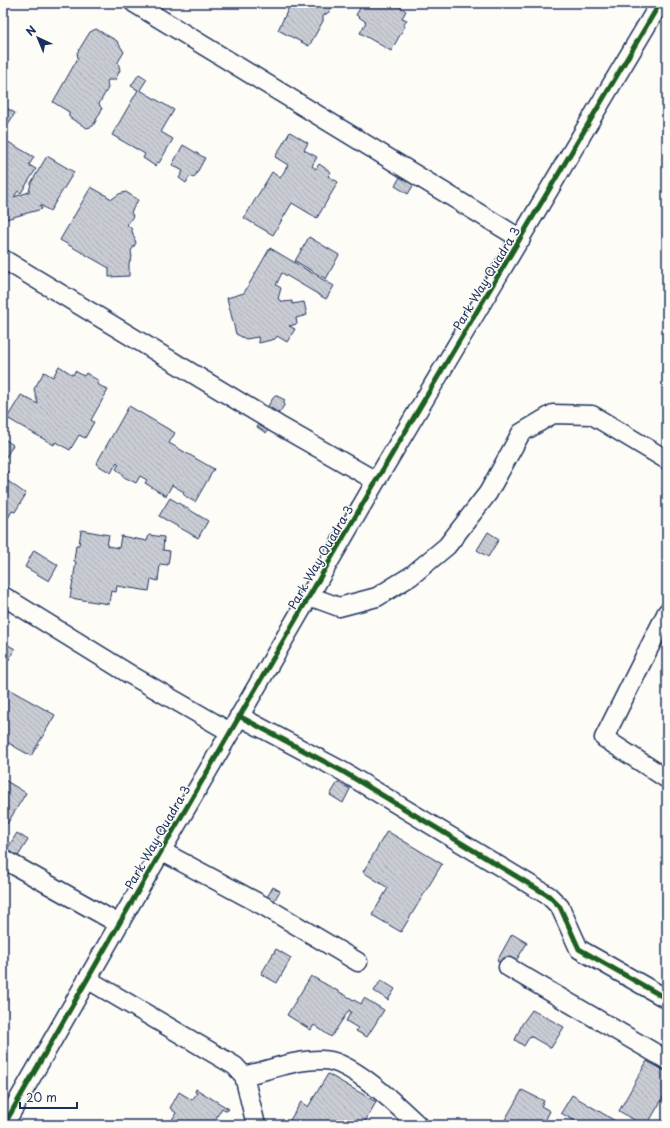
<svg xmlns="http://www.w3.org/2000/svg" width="670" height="1128" viewBox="0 0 670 1128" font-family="'Playpen Sans',sans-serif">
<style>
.building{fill:url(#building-back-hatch);stroke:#1b2f5e}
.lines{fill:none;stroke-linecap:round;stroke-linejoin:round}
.minor-casing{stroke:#1b2f5e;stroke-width:21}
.minor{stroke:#fdfcf7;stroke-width:18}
.cycleway-casing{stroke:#fdfcf7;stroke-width:8}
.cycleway{stroke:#1b5e20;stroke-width:5}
.labels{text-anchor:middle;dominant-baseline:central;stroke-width:3;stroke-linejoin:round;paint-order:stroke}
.street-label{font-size:12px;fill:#1b2f5e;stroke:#fdfcf7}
</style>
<defs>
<pattern id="building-back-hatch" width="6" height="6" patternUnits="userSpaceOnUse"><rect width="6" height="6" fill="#c9ccd3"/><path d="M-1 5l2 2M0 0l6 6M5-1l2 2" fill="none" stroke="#acb0b8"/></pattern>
</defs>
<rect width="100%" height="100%" fill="#fdfcf7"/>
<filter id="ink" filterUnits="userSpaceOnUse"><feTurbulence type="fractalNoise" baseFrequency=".025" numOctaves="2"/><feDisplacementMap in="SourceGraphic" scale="8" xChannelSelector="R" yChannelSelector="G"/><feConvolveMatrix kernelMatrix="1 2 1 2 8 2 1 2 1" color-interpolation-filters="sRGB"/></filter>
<g filter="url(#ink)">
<path class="building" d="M291 3H332L329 12 323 16V21L309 46 278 30Z
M363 3H394L406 11 402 18 407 20 403 26H405L391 51 360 33 366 22 356 15Z
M96 29 117 41 124 52 118 62 120 70 115 80H108L107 82 108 88 99 104 102 109 93 126 87 128 72 119 69 117V112L53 102 78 58 77 53 90 32Z
M139 74 147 79 140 90 174 110 161 132 173 139 159 163 157 162 155 166 143 158 145 154 112 135 138 90 131 86Z
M3 106 15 113 3 132Z
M290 132 308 143 304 150 317 157 312 166 316 169 319 164 331 172 328 176 338 182 317 218 292 203 273 235 244 218 272 172 280 178 288 165 275 157Z
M3 139 34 157 29 165 36 169 21 193 18 191 14 197 29 192 31 183 47 156 74 172 50 211 40 205 42 209 6 219 3 217Z
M183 145 205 158 194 178 190 176 186 183 179 178 183 171 172 165Z
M405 168 419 176 408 194 395 186Z
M91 187 112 199 119 194 126 192 138 200 131 212 133 216 127 225 131 228 136 243 131 251 132 257 129 263V276L109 277V268L60 240Z
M309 237 339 255 326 279 295 261Z
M270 248 334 286 326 299 282 273 276 285 281 288 278 299 283 302 292 301V304L304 302 307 315 296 318 297 324 289 326 295 329 287 342 277 336 275 339 259 343 258 337 246 339 236 334 227 298 244 293Z
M59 366 73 375 75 371 84 376 86 373 99 381 97 384 108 390 91 420 94 422 85 438 79 435 70 450 55 442 54 445 7 418 21 395 38 404 34 389 44 372 53 377Z
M275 395 285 400 283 402 285 404 279 413 268 406Z
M129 406 175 433 169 443 214 469 195 502 188 498 183 494 184 492 172 485 166 496 145 483 147 480 140 476 136 483 122 476 123 474 116 469 119 464 117 462 111 473 96 464Z
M263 415 273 421 266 433 257 427Z
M3 438 13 445 3 462Z
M3 469 8 472 5 479 26 494 15 512 12 511 4 525Z
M170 498 208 521 198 538 159 516Z
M81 530 109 535 107 546 119 548 121 536 147 541 149 535 164 537 163 550 170 551 168 565 160 564 158 581 151 579 149 591 117 586 116 592 111 591 109 604 70 598 76 562 74 561 76 545H79Z
M488 532 499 539 488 557 477 550Z
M34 550 58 565 49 581 25 567Z
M3 642 15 649 3 670Z
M3 686 55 715 31 756 3 740Z
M3 779 26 793 7 824 3 822Z
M338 782 350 789 343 803 330 795Z
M387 831 442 864 401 932 372 915 388 888 363 872Z
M17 833 28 840 15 861 4 854Z
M273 887 280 891 269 909 263 904Z
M512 934 527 943 511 969 497 961Z
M276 949 291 958 277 983 261 974Z
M311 976 361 1004 364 998 384 1010 367 1037 356 1031 358 1028 346 1021 351 1012 349 1010 331 1037 314 1025 311 1030 287 1015Z
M381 980 395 989 388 1000 374 991Z
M532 1010 564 1027 551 1048 530 1036 524 1046 515 1040 522 1024Z
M647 1061 667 1072V1091L647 1125H643L619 1111Z
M328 1074 376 1102 363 1125H287L301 1102 308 1107Z
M196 1089 229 1109 227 1111 222 1108 216 1118 228 1125H169L176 1113 170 1108 179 1092 192 1100 197 1093 195 1092Z
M522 1090 544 1101 541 1106 550 1111 543 1125H502Z
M572 1095 622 1125H581L561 1113Z"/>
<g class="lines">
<g class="minor-casing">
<path id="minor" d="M134 3 521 239
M3 259 278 425 376 481
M3 596 131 675 230 732
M309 596 339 607 377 597 411 576 447 546 488 493 521 433 553 414 592 415 667 460
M667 612 604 738 667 779
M239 716 342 771 549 896 560 907 579 949 667 999
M161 851 264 906 358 962
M3 859 119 924
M508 967 667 1060
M87 979 235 1066 244 1076 256 1125
M244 1076C269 1070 297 1059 323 1060 351 1060 398 1106 418 1125
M4 1125 119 924 376 481 660 3"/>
</g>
<use href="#minor" class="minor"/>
<g class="cycleway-casing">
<path id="cycleway" d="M239 716 342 771 549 896 560 907 579 949 667 999
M4 1125 119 924 376 481 660 3"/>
</g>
<use href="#cycleway" class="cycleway"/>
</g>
</g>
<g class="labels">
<g class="street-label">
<text transform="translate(486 278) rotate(-59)">Park Way Quadra 3</text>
<text transform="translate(320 557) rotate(-60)">Park Way Quadra 3</text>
<text transform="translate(157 837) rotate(-60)">Park Way Quadra 3</text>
</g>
</g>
<rect width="670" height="1128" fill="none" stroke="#fdfcf7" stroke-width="16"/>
<rect x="8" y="8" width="654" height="1112" fill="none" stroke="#1b2f5e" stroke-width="1.5" filter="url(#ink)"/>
<g transform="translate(38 38) rotate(316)" stroke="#fdfcf7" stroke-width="3" paint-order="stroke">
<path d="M0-3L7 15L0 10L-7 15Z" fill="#1b2f5e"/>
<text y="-6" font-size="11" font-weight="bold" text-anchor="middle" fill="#1b2f5e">N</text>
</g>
<path d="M20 1102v6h57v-6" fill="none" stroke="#1b2f5e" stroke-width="2"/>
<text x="26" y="1102" font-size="12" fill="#1b2f5e" stroke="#fdfcf7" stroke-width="3" paint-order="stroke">20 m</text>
</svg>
